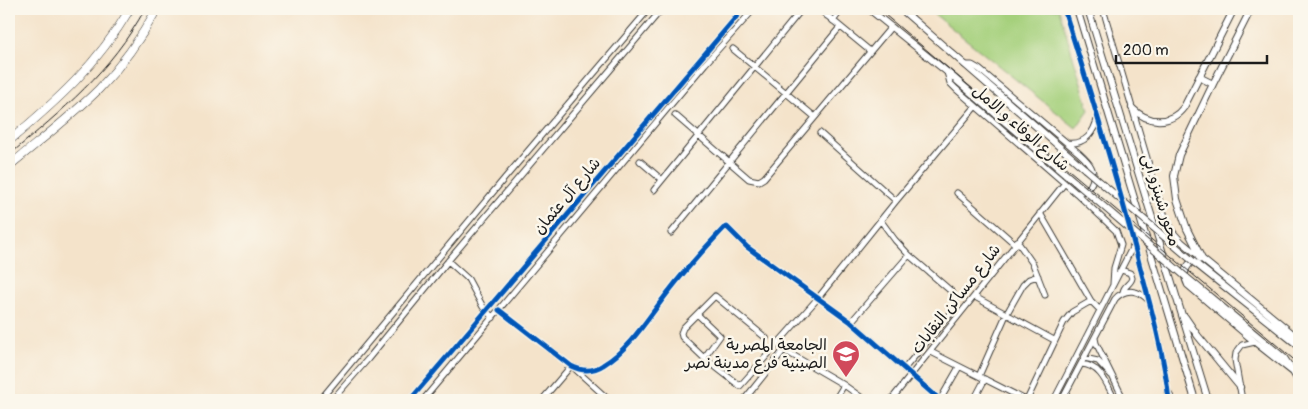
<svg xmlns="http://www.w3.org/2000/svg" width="1308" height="409" viewBox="0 0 1308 409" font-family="Pangolin,'Playpen Sans Arabic',sans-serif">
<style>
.green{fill:#a5d07c;stroke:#60764c}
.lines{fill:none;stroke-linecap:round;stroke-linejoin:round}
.minor-casing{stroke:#3c3a36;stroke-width:7}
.major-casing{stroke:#3c3a36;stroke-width:8}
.highway-casing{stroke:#3c3a36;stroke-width:9}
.minor{stroke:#fff;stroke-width:5}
.major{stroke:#fff;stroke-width:6}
.highway{stroke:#fff;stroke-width:8}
.rail{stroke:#1c1c1c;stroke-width:1}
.major-bridge-casing{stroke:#3c3a36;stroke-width:8;stroke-linecap:butt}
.major-bridge{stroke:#fff;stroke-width:6}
.cycleway-casing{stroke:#fbf7ec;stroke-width:8}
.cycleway{stroke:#0057b8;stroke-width:5}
.labels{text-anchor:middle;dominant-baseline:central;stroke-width:5;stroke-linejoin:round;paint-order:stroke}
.street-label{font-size:16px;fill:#1c1c1c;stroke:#fbf7ec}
.poi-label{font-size:16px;fill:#1c1c1c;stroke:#fbf7ec;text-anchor:end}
</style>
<rect width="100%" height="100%" fill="#fbf7ec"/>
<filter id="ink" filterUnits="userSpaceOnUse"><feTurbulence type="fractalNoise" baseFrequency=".02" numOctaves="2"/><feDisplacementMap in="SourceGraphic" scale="10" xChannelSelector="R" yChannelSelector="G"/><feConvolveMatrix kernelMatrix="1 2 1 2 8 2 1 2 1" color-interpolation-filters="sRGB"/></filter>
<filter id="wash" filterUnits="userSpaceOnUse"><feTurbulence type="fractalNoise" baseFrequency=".0096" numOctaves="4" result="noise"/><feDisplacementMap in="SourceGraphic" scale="20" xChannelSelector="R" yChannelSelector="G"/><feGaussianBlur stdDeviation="1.12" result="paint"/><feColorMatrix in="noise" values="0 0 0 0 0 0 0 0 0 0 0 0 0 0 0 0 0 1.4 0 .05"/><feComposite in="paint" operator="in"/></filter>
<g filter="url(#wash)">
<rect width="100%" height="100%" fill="#f4e3ca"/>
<path class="green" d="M928 9H1059L1089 110 1076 128Z"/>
</g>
<g filter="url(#ink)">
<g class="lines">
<g class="minor-casing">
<path id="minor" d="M819 9 870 51
M1064 9C1091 94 1118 180 1140 267 1152 311 1164 355 1169 400
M1103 9 1162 209 1173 232 1182 242 1200 257
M827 16 833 9
M833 21 842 9
M733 49 815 117
M965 65H972L979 69 1067 143C1086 145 1094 133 1098 116
M947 72 950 83 956 89 1076 193 1116 231 1121 245 1114 268 1113 284
M675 115 749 179 759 181 764 178 891 27
M820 133 896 201
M1067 143C1078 153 1102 167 1090 186 1086 191 1082 193 1076 193
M640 161 662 180
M654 190 802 9
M957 193 1015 244
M1040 213 1091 301 1100 310
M881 221 895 240 909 255 952 292C957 299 957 305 952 312L904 369
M671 233 840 27
M1017 241 1033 264 1045 295
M448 261 468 279 483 307 493 318
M1121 270 1130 273 1132 278C1131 284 1124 285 1123 292
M975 297 1054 340
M499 310 571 366C581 371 593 372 603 365 631 348 649 316 669 291 686 269 705 248 724 228L727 227 747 247 851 322 940 400
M697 314 720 336 704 358
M851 322 909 255
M766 338 715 296 683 328 681 333 682 337 704 358 740 386 818 298 896 201 975 107
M1095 338 1096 343 1124 400
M931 352 1026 400
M1084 358 1098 361 1111 375
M1081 364C1101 365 1107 385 1115 400
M575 369 609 400
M979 376 1006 315 1023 285 1029 279 1038 276
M320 400 504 179 649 9
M332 400 368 359 448 261 662 9
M410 400 743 9
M423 400 705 64 754 9
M542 400 571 366
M744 400 784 350 844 385 865 400
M835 400 844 385
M891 400 1064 184
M940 400 959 367
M974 400 985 379
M1027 400 1064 322 1072 312 1091 301
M1054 400 1134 244
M1062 400 1115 299C1126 287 1139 290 1149 301
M1242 400 1235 360 1236 353 1242 345 1255 342"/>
</g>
<g class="major-casing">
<path id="major" d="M869 9 947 72 1075 182
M901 9 1085 169
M1077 9 1195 400
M1088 9 1208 400
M1251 9 1213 84 1179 155 1174 176 1177 199 1187 229 1202 259 1299 339
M1199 77 1213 84
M1132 108C1147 123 1170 126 1184 107L1234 9
M1202 259C1187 260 1181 272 1188 285L1255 342 1293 372 1299 382
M1195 263 1299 346
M1186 277 1284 358 1292 370
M1185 317 1198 336 1240 387
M1168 393 1172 400"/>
</g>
<g class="highway-casing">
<path id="highway" d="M9 141C59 99 96 66 130 9
M9 166C39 141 71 117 99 89 122 65 141 38 157 9"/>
</g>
<use href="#minor" class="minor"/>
<use href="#major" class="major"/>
<use href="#highway" class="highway"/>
<path class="rail" d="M878 9 1299 364
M9 155C63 110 111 71 145 9"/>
<g class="major-bridge-casing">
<path id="major-bridge" d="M1085 169 1195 263
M1075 182 1186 277"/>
</g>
<use href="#major-bridge" class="major-bridge"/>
<g class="cycleway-casing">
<path id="cycleway" d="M1064 9C1091 94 1118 180 1140 267 1152 311 1164 355 1169 400
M499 310 571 366C581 371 593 372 603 365 631 348 649 316 669 291 686 269 705 248 724 228L727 227 747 247 851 322 940 400
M410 400 743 9"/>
</g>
<use href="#cycleway" class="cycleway"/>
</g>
</g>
<defs>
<g id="university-pin" transform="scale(1.4375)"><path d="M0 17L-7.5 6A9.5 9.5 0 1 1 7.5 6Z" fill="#d1495b" stroke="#fbf7ec"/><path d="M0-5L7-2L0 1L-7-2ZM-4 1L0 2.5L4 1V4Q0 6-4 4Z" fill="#fff"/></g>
</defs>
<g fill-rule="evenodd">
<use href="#university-pin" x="846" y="354"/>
</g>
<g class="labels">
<g class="street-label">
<text transform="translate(1021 128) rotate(41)">شارع الوفاء و الامل</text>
<text transform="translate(567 196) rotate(-50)">شارع آل عثمان</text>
<text transform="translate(1161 200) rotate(73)">محور شينزو ابى</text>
<text transform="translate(956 299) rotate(-52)">شارع مساكن النقابات</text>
</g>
<g class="poi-label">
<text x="827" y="345">الجامعة المصرية<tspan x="827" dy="18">الصينية فرع مدينة نصر</tspan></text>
</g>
</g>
<rect width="1308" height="409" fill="none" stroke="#fbf7ec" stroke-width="30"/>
<path d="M1116 55v8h151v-8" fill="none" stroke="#1c1c1c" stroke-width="2.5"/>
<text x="1123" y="55" font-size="15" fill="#1c1c1c" stroke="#fbf7ec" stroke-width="4" paint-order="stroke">200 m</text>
</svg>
